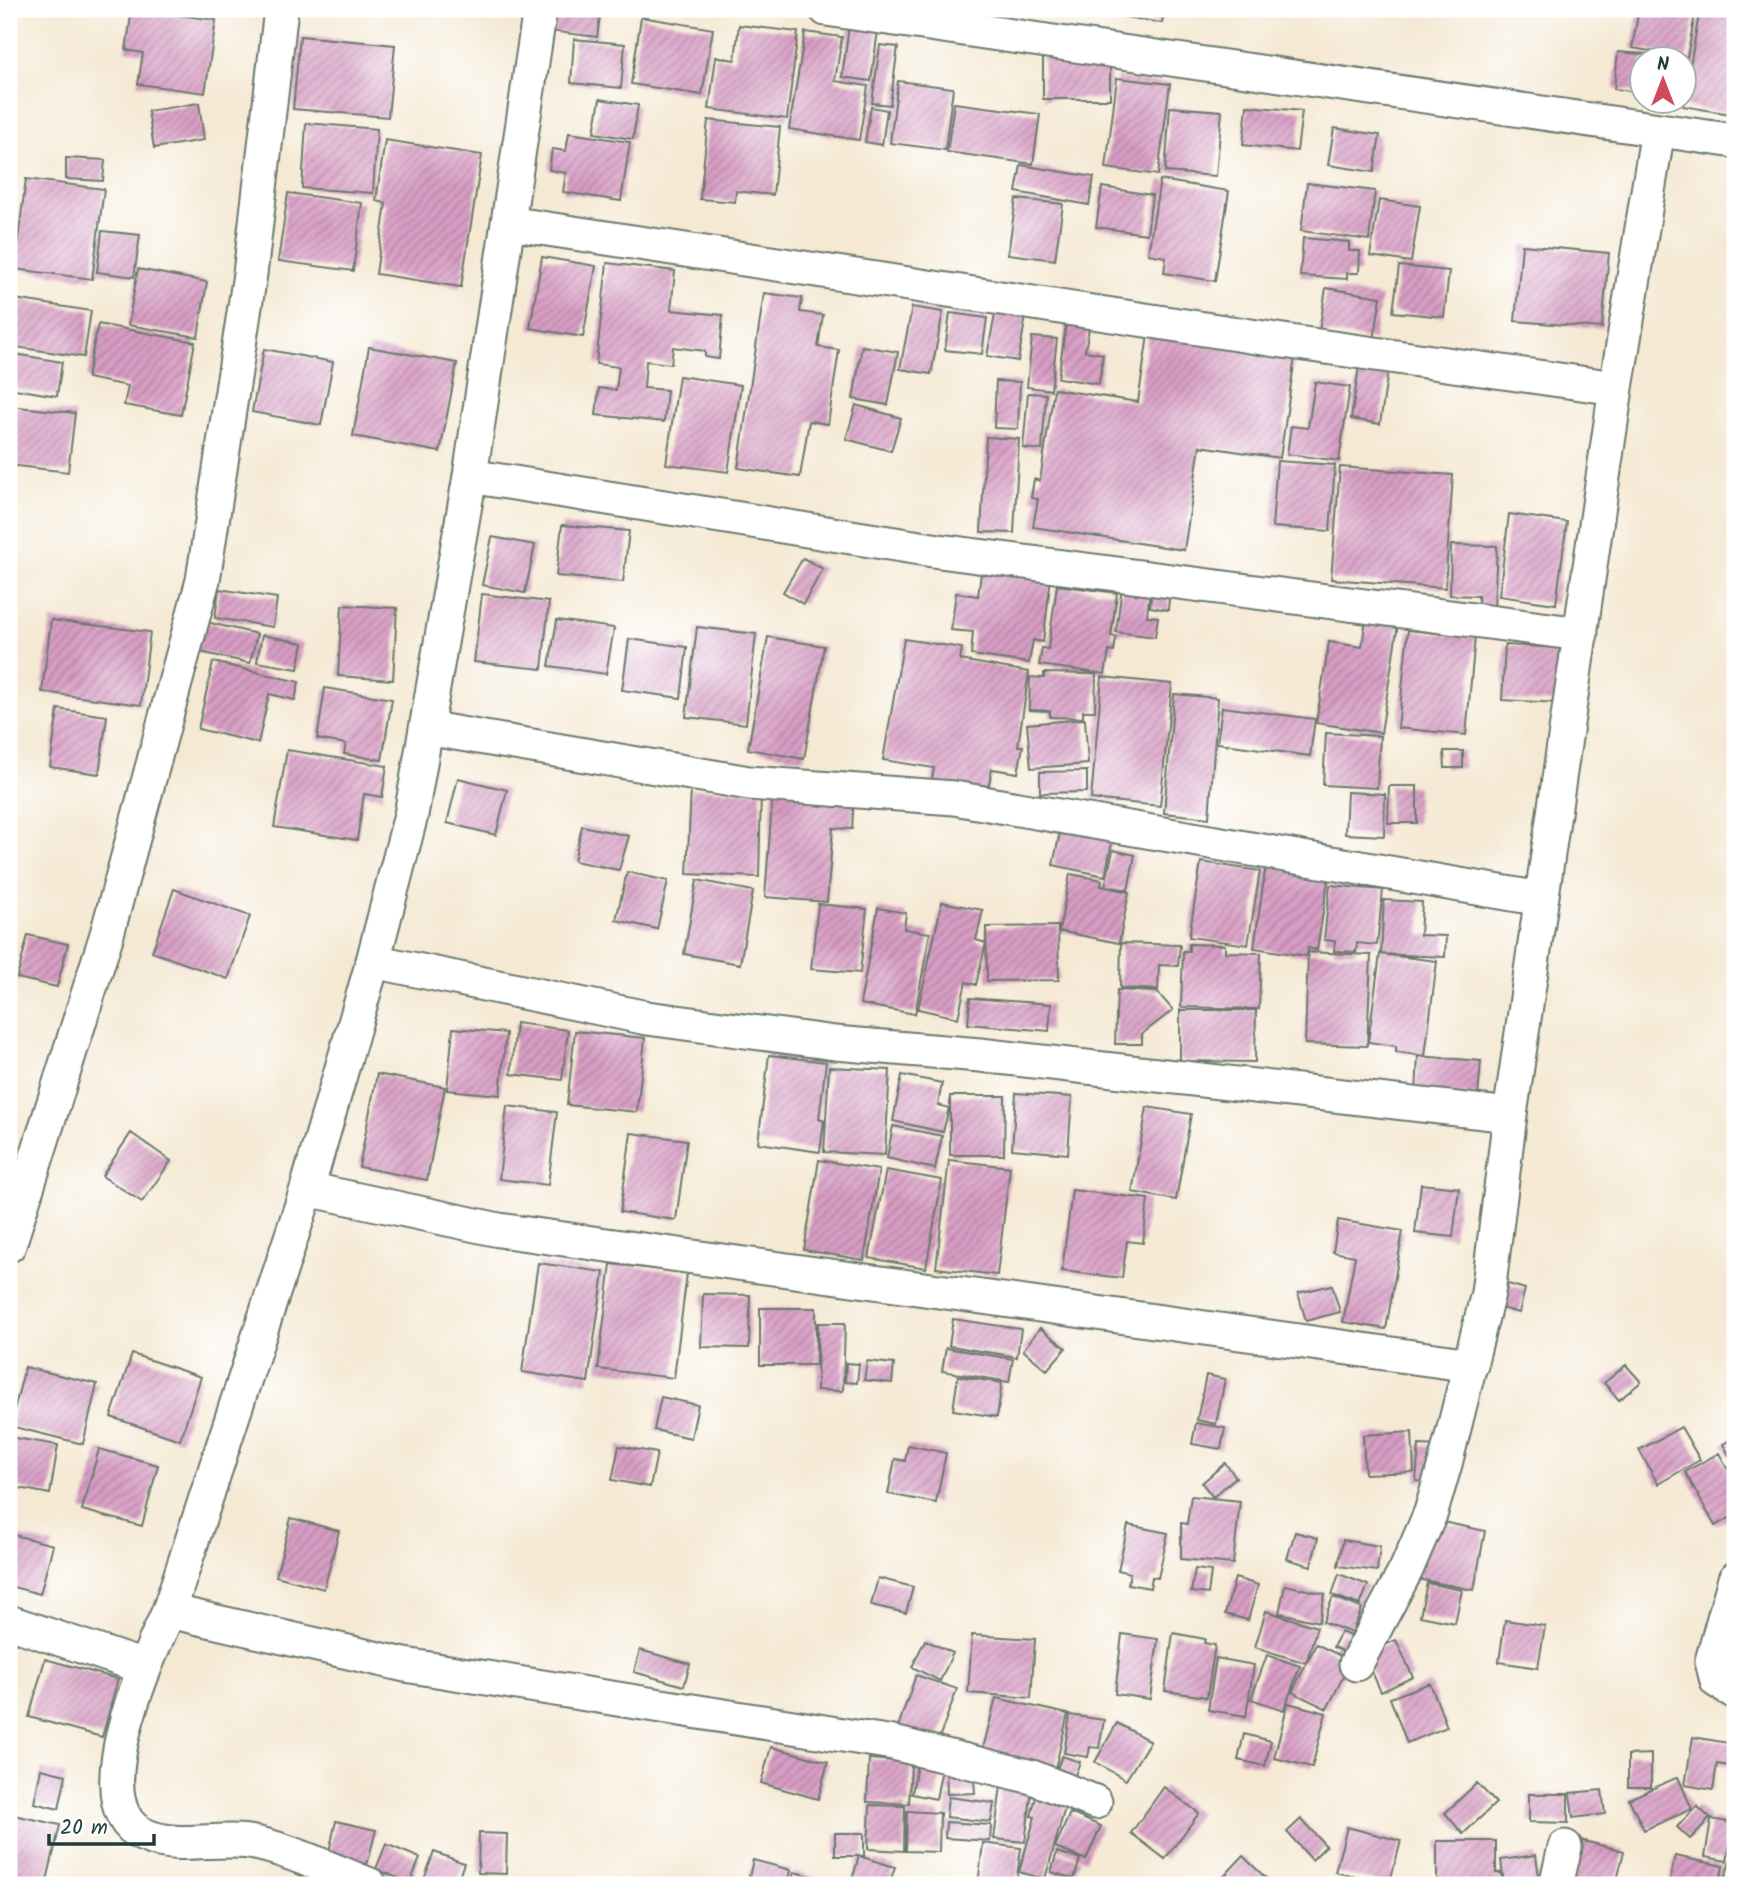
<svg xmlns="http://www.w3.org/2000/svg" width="1744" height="1894" viewBox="0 0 1744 1894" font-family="Kalam,sans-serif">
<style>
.building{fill:url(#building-hatch)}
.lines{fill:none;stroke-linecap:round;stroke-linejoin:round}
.street-casing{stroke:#6a796c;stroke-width:37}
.street{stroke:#fff;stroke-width:33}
</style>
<defs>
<pattern id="building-hatch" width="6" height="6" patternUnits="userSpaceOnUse" patternTransform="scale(1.75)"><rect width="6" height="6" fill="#d89dc4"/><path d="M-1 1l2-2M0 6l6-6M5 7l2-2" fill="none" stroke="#af81a0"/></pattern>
</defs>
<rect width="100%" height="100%" fill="#fff"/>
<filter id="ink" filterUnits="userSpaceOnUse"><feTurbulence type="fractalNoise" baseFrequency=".0143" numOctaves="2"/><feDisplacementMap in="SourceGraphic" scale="14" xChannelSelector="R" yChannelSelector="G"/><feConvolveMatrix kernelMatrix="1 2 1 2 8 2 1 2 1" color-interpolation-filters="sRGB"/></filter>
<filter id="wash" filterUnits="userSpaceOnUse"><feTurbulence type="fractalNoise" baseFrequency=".00686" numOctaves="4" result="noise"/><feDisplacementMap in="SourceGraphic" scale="28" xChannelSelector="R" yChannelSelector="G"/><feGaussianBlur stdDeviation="1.57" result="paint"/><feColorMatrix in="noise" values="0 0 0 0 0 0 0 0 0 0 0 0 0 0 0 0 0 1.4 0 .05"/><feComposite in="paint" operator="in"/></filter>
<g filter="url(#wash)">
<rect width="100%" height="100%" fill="#f5e9d4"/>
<g id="blocks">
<path class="building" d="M132 9 216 20 205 93 138 84 143 53 126 50Z
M552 9H601L597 37 549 31Z
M1125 9H1164L1162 23 1124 17Z
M1185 9H1213V14Z
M1639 9H1696L1687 57 1632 48Z
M1700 9H1735V96L1730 114 1683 106Z
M641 17 713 29 702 95 631 84Z
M850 19 879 23 871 81 842 77Z
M739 25 798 32 787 119 709 109 716 57 735 60Z
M805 32 842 37 835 81 868 86 859 140 789 129Z
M300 36 395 45 388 117 293 109Z
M574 39 625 44 621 88 571 83Z
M880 45 898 47 890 105 872 103Z
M1618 52 1664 56V60H1642V92L1614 89Z
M1043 57H1110V99H1043Z
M1117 78 1170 84 1158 175 1106 168Z
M898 81 953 88 945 150 890 143Z
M600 99 638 105 633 139 594 133Z
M199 103 204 140 154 148 148 111Z
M954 103 1040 114 1033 164 947 152Z
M1247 106 1302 111 1297 151 1243 145Z
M871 107 887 110 882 145 865 142Z
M1170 107 1222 111 1216 176 1165 172Z
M708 120 780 127 773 195 736 191 735 202 700 199Z
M306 123 377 129 373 193 302 188Z
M1334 128 1380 135 1374 172 1328 165Z
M569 133 630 142 621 201 563 192 566 173 549 170 552 149 566 151Z
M385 140 482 155 461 287 376 274 386 203 376 201Z
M66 158 105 160 103 181 66 179Z
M1021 165 1094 177 1089 205 1016 192Z
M26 179 104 189 92 279 14 269Z
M1160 180 1229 191 1215 281 1164 273 1166 257 1148 254Z
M1307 183 1375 191 1369 240 1301 231Z
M1102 187 1152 195 1147 234 1096 227Z
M288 193 362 203 353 271 278 261Z
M1016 199 1063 204 1055 260 1008 254Z
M1379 200 1420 206 1411 262 1370 256Z
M102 231 140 235 134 277 97 272Z
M1303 238 1349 242V251H1360L1359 273H1347V279L1300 276Z
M1522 245 1609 253 1602 328 1515 321Z
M542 257 596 266 583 337 530 328Z
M607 263 675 271 671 310 723 315 719 359 705 357V351L673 347 671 364 646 361 644 388 667 390 664 422 596 415 599 388 616 390 619 367 596 364Z
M1399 266 1449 271 1444 317 1393 312Z
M138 269 207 282 198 337 128 325Z
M1326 288 1381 297 1374 340 1319 332Z
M764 293 802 298 800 312 823 315 818 347 839 350 828 424 809 421 800 477 738 468Z
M9 298 91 311 84 357 9 346Z
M997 304 1027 310 1018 361 987 356Z
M912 307 943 312 931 374 900 369Z
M950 313 987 318 982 354 945 350Z
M98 324 195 342 181 415 124 405 128 386 87 378Z
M1066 325 1089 328 1085 351 1103 354 1099 384 1058 378Z
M1148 335 1295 357 1280 458 1200 446 1184 550 1033 527 1038 499 1031 498 1034 479 1040 481 1054 389 1138 402Z
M1032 337 1057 339 1051 390 1027 387Z
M862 346 898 352 888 405 853 399Z
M369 347 457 363 440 452 353 436Z
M264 349 333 362 321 425 252 412Z
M9 353 62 362 57 396 9 388Z
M1360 360 1389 364 1380 424 1351 419Z
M679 376 741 385 728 472 666 464Z
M996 381 1020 382 1018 429 994 428Z
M1315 382 1350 387 1339 461 1287 454 1291 426 1308 428Z
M1028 393 1046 394 1042 450 1023 448Z
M856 405 901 418 891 451 846 439Z
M9 406 75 413 68 472 9 465Z
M986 437 1019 439 1014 533 981 532Z
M1277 461 1335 465 1330 531 1272 527Z
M1340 467 1453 475 1445 588 1331 579Z
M1509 514 1567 522 1556 604 1499 596Z
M562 525 629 531 623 582 556 576Z
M492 537 535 545 525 593 482 585Z
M1451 545 1497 546 1494 609 1478 608V596L1450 595Z
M803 558 823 569 803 604 783 592Z
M983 559 1052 569 1043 642 1033 640 1029 663 971 655 973 632 951 630 956 593 978 596Z
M1057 585 1117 593 1111 636 1116 637 1114 652 1109 651 1105 674 1039 665 1042 648 1048 649Z
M1122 587 1150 590 1147 616 1158 617 1155 637 1116 632Z
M219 589 277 598 273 627 215 618Z
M482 594 549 602 542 669 474 662Z
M1151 595 1169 598 1168 610 1150 607Z
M342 605 397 608 393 680 338 676Z
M1366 618 1398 624 1381 733 1316 723 1329 642 1362 647Z
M51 620 150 632 141 705 42 692Z
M557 620 614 628 606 674 549 666Z
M202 621 257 634 250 663 195 651Z
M697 627 756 634 746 724 686 717Z
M1408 630 1475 637 1466 735 1398 728Z
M262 635 303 643 298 669 257 662Z
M768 637 824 646 804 759 748 749Z
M629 639 687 647 681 698 622 690Z
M904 639 962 648 960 660 1029 672 1018 746H1023L1018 773 992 769 987 794 931 785 934 768 883 760Z
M1505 645 1563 648 1560 703 1502 700Z
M213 662 299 682 295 700 269 694 258 743 198 729Z
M1044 673 1096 674 1095 711H1083V718L1050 717V711L1029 710 1030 677 1044 678Z
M1102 677 1172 684 1160 806 1091 799Z
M325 688 392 699 382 760 344 754 346 744 317 739Z
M1174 694 1218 698 1209 818 1164 813Z
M1222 707 1315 719 1310 756 1217 743Z
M58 709 107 716 99 774 50 767Z
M1085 719 1088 764 1031 768 1027 724Z
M1326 733 1380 736 1377 788 1323 785Z
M287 750 387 766 382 797 364 794 357 840 274 827Z
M1444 751H1463V768H1445Z
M1087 771V792L1040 793V772Z
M458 778 507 790 496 835 447 823Z
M1389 786H1417V823H1388Z
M691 789 761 791 759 877 687 874Z
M773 790 854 796 852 829 833 828 827 902 765 897Z
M1347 792 1385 794 1384 836 1345 834Z
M1062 823 1114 833 1105 876 1053 865Z
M582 826 629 836 619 870 574 861Z
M1113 850 1135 855 1128 890 1105 886Z
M1201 862 1260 871 1248 945 1189 937Z
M1266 865 1329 875 1317 950 1308 948 1307 956 1254 948Z
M627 872 668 881 657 929 616 920Z
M1070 874 1102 880 1101 886 1129 892 1119 943 1059 931Z
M697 880 753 891 740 964 684 954Z
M1330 885 1383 890 1377 945 1357 943 1356 952 1334 951 1335 941 1324 940Z
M174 889 250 916 228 979 152 952Z
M1384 900 1422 902 1420 935 1446 936 1445 957 1381 954Z
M942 902 983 910 976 940 986 943 976 985 966 982 958 1018 918 1009Z
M818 904 867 909 860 973 811 969Z
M878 908 906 913 904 929 930 933 915 1014 860 1004Z
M1058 926 1059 980 987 981 986 927Z
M28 935 68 944 57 987 17 978Z
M1121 943 1180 945 1178 966 1159 965 1158 990 1120 988Z
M1189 944 1225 945V952L1261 953 1259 1009 1181 1007 1183 951H1189Z
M1308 952 1371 955 1367 1046 1305 1044Z
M1380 954 1437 961 1425 1056 1396 1052V1046L1368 1042Z
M1117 990 1157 992 1173 1010 1142 1034V1044H1115Z
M970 998 1051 1004 1049 1031 968 1024Z
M1180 1010H1256L1255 1062 1180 1061Z
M516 1023 568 1030 562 1080 511 1074Z
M453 1028 506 1033 500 1095 447 1090Z
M575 1031 645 1038 637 1112 567 1105Z
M769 1055 826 1062 819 1119 824 1121 820 1152 758 1143Z
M1418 1056 1481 1061 1478 1096 1416 1092Z
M829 1067 890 1070 885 1155 824 1152Z
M377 1074 445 1087 427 1180 359 1167Z
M902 1075 942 1083 938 1105 949 1108 943 1132 893 1121Z
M1016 1093 1072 1097 1068 1154 1012 1149Z
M950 1096H1005L1004 1155H950Z
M507 1106 557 1112 548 1185 499 1179Z
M1147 1107 1191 1114 1176 1200 1132 1192Z
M893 1126 942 1136 935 1169 887 1158Z
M131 1133 171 1161 142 1202 102 1176Z
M631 1133 687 1140 676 1220 620 1212Z
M819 1160 879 1170 864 1260 804 1250Z
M949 1160 1010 1167 997 1275 936 1268Z
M886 1170 942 1180 926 1268 869 1258Z
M1421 1184 1459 1188 1453 1237 1415 1233Z
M1072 1190 1148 1199 1143 1243 1127 1241 1122 1278 1062 1271Z
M1338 1220 1403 1231 1386 1329 1343 1322 1355 1256 1333 1252Z
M538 1263 604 1272 588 1382 522 1372Z
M611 1264 687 1273 674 1378 598 1369Z
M1508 1284 1525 1289 1519 1313 1501 1308Z
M1332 1285 1340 1312 1306 1321 1298 1293Z
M703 1294 750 1295 749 1348 701 1347Z
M760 1308H816V1365H760Z
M953 1319 1021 1329 1017 1357 949 1346Z
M818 1323H845L843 1391 817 1390Z
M1040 1328 1066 1348 1047 1370 1023 1350Z
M946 1348 1013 1359 1009 1382 942 1371Z
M132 1354 201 1377 180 1440 111 1417Z
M867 1361 894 1364 892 1383 864 1380Z
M846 1363 859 1364 857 1383 845 1382Z
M1626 1365 1641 1382 1619 1400 1604 1383Z
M25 1367 97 1384 83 1444 10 1426Z
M1206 1375 1225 1379 1216 1424 1197 1420Z
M958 1376 1002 1383 997 1417 953 1410Z
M661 1397 698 1405 691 1438 654 1430Z
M1196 1423 1225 1428 1221 1449 1192 1444Z
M1681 1427 1700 1460 1658 1484 1639 1450Z
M1412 1432 1414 1472 1365 1474 1363 1435Z
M9 1437 58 1445 50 1494 9 1486Z
M1735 1437V1466L1723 1444Z
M908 1445 946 1453 936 1503 888 1494 895 1459 905 1461Z
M1419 1445 1440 1446 1437 1483 1416 1481Z
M619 1446 657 1453 650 1487 612 1480Z
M99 1449 158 1465 142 1526 82 1510Z
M1719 1453 1735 1482V1515L1715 1526 1685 1472Z
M1225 1463 1236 1477 1213 1497 1202 1483Z
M1191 1496 1240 1501 1233 1564 1181 1559V1523L1187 1524Z
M291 1518 339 1531 324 1589 276 1576Z
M1429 1519 1485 1531 1474 1590 1417 1579Z
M1128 1525 1168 1533 1158 1578 1152 1577 1150 1588 1128 1584 1130 1573 1118 1570Z
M1295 1532 1318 1538 1311 1566 1287 1559Z
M14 1535 53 1545 40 1594 9 1586V1557Z
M1343 1540 1380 1546 1377 1571 1338 1566Z
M1195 1569 1211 1571 1208 1594 1191 1592Z
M1339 1574 1368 1585 1360 1605 1332 1595Z
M878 1578 913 1587 906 1613 871 1605Z
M1235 1578 1258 1585 1248 1620 1225 1614Z
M1427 1583 1462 1590 1455 1623 1420 1616Z
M1285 1585 1325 1594 1319 1622 1279 1613Z
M1333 1597 1362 1608 1352 1633 1323 1622Z
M1266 1611 1317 1627 1306 1663 1255 1647Z
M1505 1620 1545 1626 1538 1668 1499 1662Z
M1341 1632 1364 1642 1357 1658 1333 1647Z
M1173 1633 1205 1639 1204 1643 1215 1645 1207 1697 1165 1691Z
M1122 1634 1158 1639 1150 1699 1115 1694Z
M972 1635 1035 1639 1031 1698 968 1693Z
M925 1640 953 1653 940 1681 912 1667Z
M1396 1640 1413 1677 1381 1692 1364 1654Z
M1316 1644 1351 1661 1327 1709 1292 1692Z
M640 1650 690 1664 684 1686 634 1672Z
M1267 1655 1300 1666 1284 1710 1251 1699Z
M1216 1658 1254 1665 1246 1716 1208 1710Z
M45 1659 118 1679 102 1737 29 1717Z
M916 1675 957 1689 938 1741 898 1727Z
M1430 1683 1447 1727 1407 1743 1390 1698Z
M996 1698 1068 1714 1054 1773 981 1756Z
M1288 1703 1326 1713 1312 1767 1274 1758Z
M1070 1715 1104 1720 1099 1748 1090 1747 1088 1757 1064 1753Z
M1117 1723 1150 1741 1126 1780 1095 1762Z
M1244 1734 1271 1741 1265 1766 1238 1760Z
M1693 1737 1735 1744V1767L1717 1764 1713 1790 1685 1785Z
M771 1747 828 1762 818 1799 761 1783Z
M1651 1754V1787H1628V1755Z
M1062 1756 1080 1762 1073 1780 1055 1773Z
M869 1759 911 1762 909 1804 867 1802Z
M917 1764 942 1768 936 1799 912 1794Z
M973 1766 975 1793 947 1794 946 1768Z
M41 1769 66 1775 59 1809 34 1803Z
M1678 1777 1692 1809 1644 1830 1629 1799Z
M1002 1778 1033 1782 1025 1842 994 1839Z
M1477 1783 1496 1803 1463 1834 1445 1813Z
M1164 1787 1199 1813 1165 1859 1131 1833Z
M1038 1789 1068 1797 1045 1879 1019 1872 1035 1817 1031 1816Z
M1602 1790 1605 1814 1573 1818 1570 1793Z
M1529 1794H1568V1823L1529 1822Z
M948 1797 994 1803 991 1822 946 1817Z
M870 1805 905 1806 904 1851 868 1849Z
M1697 1806 1710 1818 1690 1839 1677 1827Z
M907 1811 940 1813 939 1852 906 1851Z
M1070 1813 1101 1826 1086 1860 1055 1847Z
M9 1814 60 1825 46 1885H9Z
M1301 1819 1326 1846 1312 1860 1287 1832Z
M1711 1819 1734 1823 1727 1861 1705 1857Z
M336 1821 376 1830 367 1865 328 1856Z
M946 1822 991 1825 990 1841 945 1838Z
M1347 1827 1401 1841 1389 1885 1335 1872Z
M479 1833 507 1834 506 1874 478 1873Z
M835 1833H864V1856H835Z
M1576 1839 1624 1851 1616 1885H1564Z
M1437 1841H1496V1873H1502V1885H1437Z
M983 1843 1021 1848 1016 1885H978Z
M386 1844 420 1858 410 1883 376 1869Z
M434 1852 464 1863 456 1885H422Z
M1057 1852 1080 1859 1074 1879 1051 1872Z
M1536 1855 1540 1885H1504L1501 1860Z
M859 1856 895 1867 889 1885H869L852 1880Z
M1243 1856 1273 1885H1216Z
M1675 1856 1723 1866 1719 1885H1669Z
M753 1860 791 1870 788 1885H747Z
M1730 1861 1735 1862V1885H1723Z
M794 1872 824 1879 823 1885H791Z
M467 1880 500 1883V1885H466Z"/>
</g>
</g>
<g filter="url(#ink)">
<use href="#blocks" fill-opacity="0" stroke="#6a796c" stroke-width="2"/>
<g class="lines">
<g class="street-casing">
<path id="street" d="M826 9 1735 141
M508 223 1283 341 1616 388
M470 476 939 551 1581 634
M426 728 749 783 954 798 1541 899
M373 961 647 1018 835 1043 980 1055 1510 1115 1488 1293 1445 1464 1431 1512 1406 1570 1356 1664
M1510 1115 1616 388 1658 130
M307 1189 373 961 411 815 470 476 540 9
M9 1245 107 934 203 580 250 274 281 9
M1735 1579 1712 1661 1717 1681 1735 1692
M169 1611 405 1665 893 1743 1032 1777 1095 1802
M9 1622 144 1667
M370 1885C336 1872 284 1847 249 1842 215 1837 176 1850 144 1835 79 1806 148 1657 169 1611L307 1189 499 1230 1471 1365
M1556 1885 1565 1847"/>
</g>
<use href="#street" class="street"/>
</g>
</g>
<rect width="1744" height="1894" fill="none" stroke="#fff" stroke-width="35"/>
<g transform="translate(1663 80)"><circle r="33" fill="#ffffff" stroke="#a5b1ae" stroke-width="2"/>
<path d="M0-5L12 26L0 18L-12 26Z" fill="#d1495b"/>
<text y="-10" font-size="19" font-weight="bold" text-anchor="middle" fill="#1f3d34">N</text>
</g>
<path d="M49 1834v10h105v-10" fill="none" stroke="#1f3d34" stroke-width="3.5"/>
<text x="60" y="1834" font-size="21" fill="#1f3d34" stroke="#ffffff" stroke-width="5" paint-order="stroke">20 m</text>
</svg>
